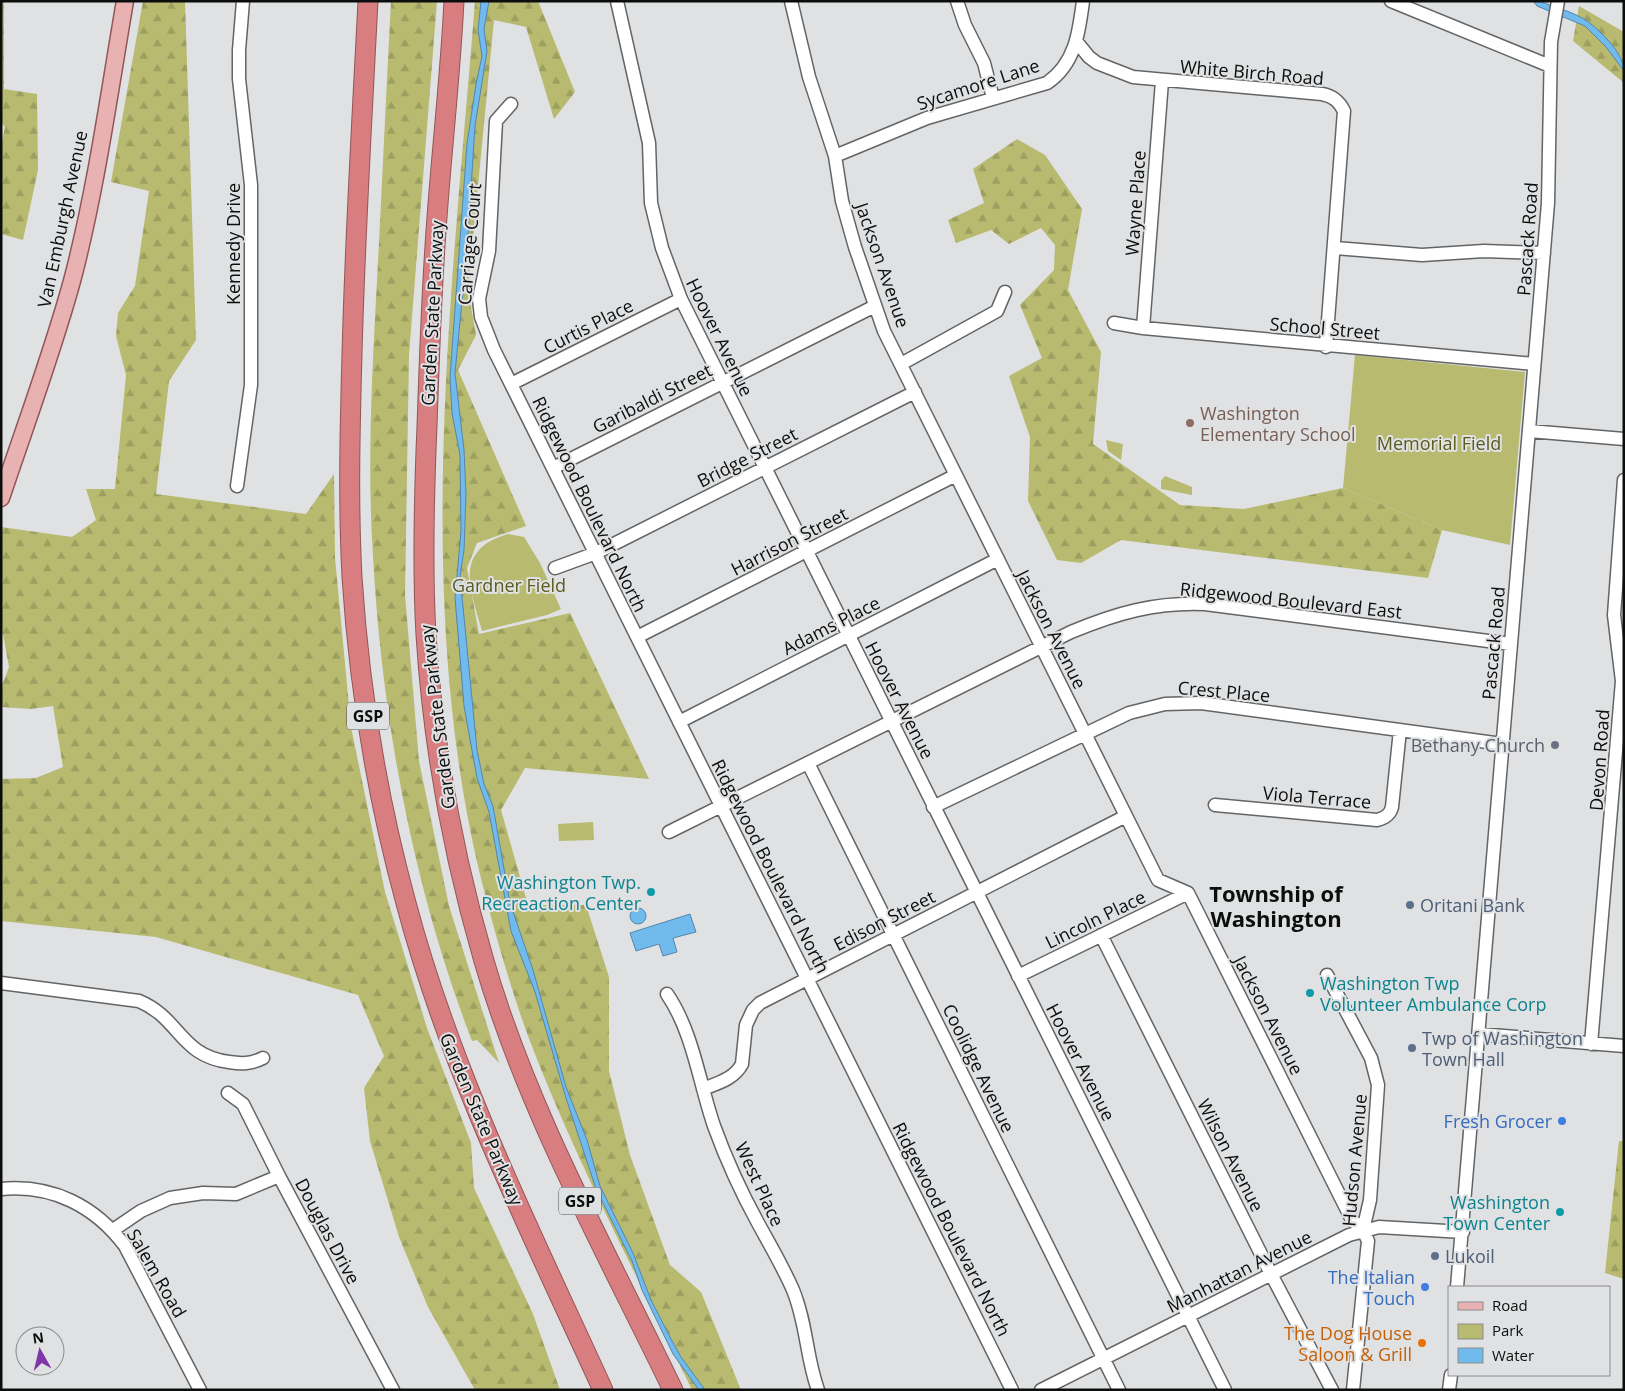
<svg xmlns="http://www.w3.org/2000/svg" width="1625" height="1391" viewBox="0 0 1625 1391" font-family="'Open Sans',sans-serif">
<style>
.green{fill:#b8ba70}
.forest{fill:url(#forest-firs)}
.water{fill:#71baee;stroke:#5386aa}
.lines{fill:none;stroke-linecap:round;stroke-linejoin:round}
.minor-casing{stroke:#636465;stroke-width:15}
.major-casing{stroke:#915658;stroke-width:19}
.highway-casing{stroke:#915658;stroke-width:21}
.minor{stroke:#fff;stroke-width:12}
.major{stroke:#e8b2b3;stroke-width:16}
.highway{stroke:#d97e80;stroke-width:19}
.education-dot{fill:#8d6e63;stroke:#e0e1e3;stroke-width:2}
.worship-dot{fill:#6b7280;stroke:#e0e1e3;stroke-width:2}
.culture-dot{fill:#0f9aa8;stroke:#e0e1e3;stroke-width:2}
.service-dot{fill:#5c6f8a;stroke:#e0e1e3;stroke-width:2}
.shop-dot{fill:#3f7fe0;stroke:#e0e1e3;stroke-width:2}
.food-dot{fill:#e8710a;stroke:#e0e1e3;stroke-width:2}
.labels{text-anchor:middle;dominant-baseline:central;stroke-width:4;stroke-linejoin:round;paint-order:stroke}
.shield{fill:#e0e1e3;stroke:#4c4d4d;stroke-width:1}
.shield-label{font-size:16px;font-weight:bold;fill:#0c0d0d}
.street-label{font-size:18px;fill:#0c0d0d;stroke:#e0e1e3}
.education-label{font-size:18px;fill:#785e54;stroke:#e0e1e3;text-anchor:start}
.park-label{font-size:18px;fill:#5a5b1f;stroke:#e0e1e3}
.worship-label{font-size:18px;fill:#5b616d;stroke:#e0e1e3;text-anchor:end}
.culture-label{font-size:18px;fill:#0d838f;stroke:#e0e1e3;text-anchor:end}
.service-label{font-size:18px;fill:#4e5e75;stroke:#e0e1e3;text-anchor:start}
.shop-label{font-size:18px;fill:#366cbe;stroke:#e0e1e3;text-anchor:end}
.food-label{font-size:18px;fill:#c56008;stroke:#e0e1e3;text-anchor:end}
.district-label{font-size:22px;font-weight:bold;fill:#0c0d0d;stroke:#e0e1e3}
</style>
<defs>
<pattern id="forest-firs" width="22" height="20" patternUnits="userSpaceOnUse" patternTransform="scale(1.25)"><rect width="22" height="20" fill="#b8ba70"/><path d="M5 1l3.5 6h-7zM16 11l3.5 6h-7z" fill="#9d9f60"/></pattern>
</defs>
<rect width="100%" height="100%" fill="#e0e1e3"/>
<path class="green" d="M1355 355 1525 372 1510 545 1442 530 1343 488Z
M1106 440 1123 444 1121 460 1108 451Z
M1165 476 1192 487V495L1161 489V481Z
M508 534 524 537 540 563 561 609 547 615 482 631C470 589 453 550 508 534Z
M593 822 594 840 559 841 558 824Z"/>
<path class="forest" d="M1 1H4V89L37 94 38 170 23 240 1 234V147L5 127 1 122Z
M143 1H185L196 340 169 381 156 494 306 514 334 474 335 558 351 727 385 892 427 1028 471 1143 474 1188 533 1314 560 1390H475L428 1307 399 1237 370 1141 364 1088 384 1056 358 995 156 937 1 921V779L36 778 63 767 53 706 31 709 1 707V688L9 667 3 634 1 633V527L72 537 96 520 86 489H115L126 375 116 336 118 313 135 286 149 191 111 182Z
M391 1H437L409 355 405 595 419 761 449 906 499 1063 477 1040 472 1041C413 888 382 720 373 556 367 465 372 373 377 281 382 188 386 95 391 1Z
M475 1H538L575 92 554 119 526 27 494 20 468 290 476 335 458 370 526 526 477 543 467 568 479 634 570 613 649 779 525 768 501 810 528 905H586L609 977V1071L630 1155 670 1265 701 1292 741 1390H692C636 1273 574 1158 528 1036 512 992 498 944 486 898 410 611 452 294 475 1Z
M1579 6 1624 32V83L1573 41Z
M1017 139 1045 155 1082 209 1068 290 1101 352 1093 444 1180 505 1244 509 1343 488 1442 530 1428 578 1121 540 1081 563 1057 560 1028 501 1030 437 1009 376 1042 358 1020 305 1054 270 1055 245 1041 228 1009 244 991 230 956 243 948 220 984 203 973 169Z
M1619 1141H1624V1279L1605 1273Z"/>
<path class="water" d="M481 1H489L484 29 487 51 475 126 467 250 455 373 464 450 466 495 464 550 460 576 477 750 484 784 493 806 510 903 533 970 566 1087 587 1140 600 1186 633 1253 651 1300 671 1339 681 1357 705 1390H699L673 1354 642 1290 632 1261 596 1189 566 1098 535 992 511 931 489 812 477 778 464 706 455 598 461 531 460 455 452 413 450 377 467 144 476 84 482 56 478 30Z
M1533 1H1539C1554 7 1574 12 1587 21 1602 32 1624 54 1624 71L1606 47 1585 26 1537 6Z
M630 916a8 8 0 1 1 16 0a8 8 0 1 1-16 0Z
M690 914 696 932 673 938 677 952 663 956 659 944 636 951 630 933Z"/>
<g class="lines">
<g class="minor-casing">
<path id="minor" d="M617 1 649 143 651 203 662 248 681 299 1225 1390
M791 1 809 77 835 156 842 201 855 247 884 331 1158 880 1188 893 1352 1220 1363 1230
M957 1 965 25 984 63 993 98
M1391 1 1550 66
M1076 41 1089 57 1097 63 1133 77 1322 94C1333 96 1339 101 1344 111L1326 347
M511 104 496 121 489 251 479 299 481 317 494 350 1012 1390
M835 156 927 118 1047 83C1075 64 1079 33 1083 1
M1335 248 1422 255 1484 251 1544 253
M1114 323 1143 328 1534 364
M1143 328 1162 81
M901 364 997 311 1005 292
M511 384 681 299
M1529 431 1624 439
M553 468 875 306
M237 486 251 385V185L239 79V50L243 1
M555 568 596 553 915 392
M637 637 956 475
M679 722 998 559
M808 763 1119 1390
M1215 805 1377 820C1385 818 1390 815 1392 807L1400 730
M933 807 1129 713 1165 704 1201 703 1502 744
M669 832 1071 632C1117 613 1155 602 1205 604L1511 644
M1101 935 1271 1274 1332 1390
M1327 975 1371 1058 1378 1085 1370 1200 1363 1230 1368 1241 1353 1390
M1018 976 1188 893
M1 983 139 1001C180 1018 180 1056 229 1062 242 1064 251 1064 263 1058
M667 994C693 1032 699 1082 714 1126 726 1159 741 1192 758 1223 770 1245 783 1267 793 1290 807 1324 806 1357 818 1390
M1479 1034 1624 1046
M1591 1044 1622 681 1614 615 1624 480
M703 1089C718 1083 734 1079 742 1064L746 1025 753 1010 760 1003 1126 816
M228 1093 243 1104 279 1176 393 1390
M1 1189C52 1184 95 1206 125 1246L200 1390
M113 1230 141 1211 170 1198 203 1193 236 1194 279 1176
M1457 1287 1548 203 1551 42 1558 1
M1041 1390 1349 1235 1379 1227 1463 1232
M1449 1390 1451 1375"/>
</g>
<g class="major-casing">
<path id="major" d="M1 498C25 426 52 354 72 281 96 190 109 94 125 1"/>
</g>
<g class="highway-casing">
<path id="highway" d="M368 1C362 119 355 236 352 354 350 428 348 502 352 577 359 686 377 797 406 903 451 1073 530 1230 603 1390
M454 1C450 83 440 164 435 246 431 306 429 366 427 426 424 496 422 565 426 635 433 746 453 855 484 961 528 1112 605 1249 673 1390"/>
</g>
<use href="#minor" class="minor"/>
<use href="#major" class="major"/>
<use href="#highway" class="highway"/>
</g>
<circle class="education-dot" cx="1190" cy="423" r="5"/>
<circle class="worship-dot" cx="1555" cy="745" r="5"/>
<g class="culture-dot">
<circle cx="651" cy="892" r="5"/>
<circle cx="1310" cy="993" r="5"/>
<circle cx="1560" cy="1212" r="5"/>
</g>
<g class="service-dot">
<circle cx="1410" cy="905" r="5"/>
<circle cx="1412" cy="1048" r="5"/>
<circle cx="1435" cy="1256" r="5"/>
</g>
<g class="shop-dot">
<circle cx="1562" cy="1121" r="5"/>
<circle cx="1425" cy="1287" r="5"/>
</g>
<circle class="food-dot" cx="1422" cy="1343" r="5"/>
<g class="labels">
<g class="shield">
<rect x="347" y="702.5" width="42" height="27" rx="4"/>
<rect x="559" y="1187.5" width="42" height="27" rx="4"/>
</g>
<g class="shield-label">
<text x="368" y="716">GSP</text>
<text x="580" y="1201">GSP</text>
</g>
<g class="street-label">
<text transform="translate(1252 72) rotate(5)">White Birch Road</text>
<text transform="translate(978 84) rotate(-18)">Sycamore Lane</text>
<text transform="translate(1135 203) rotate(-86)">Wayne Place</text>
<text transform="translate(62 219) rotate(-78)">Van Emburgh Avenue</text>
<text transform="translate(1527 239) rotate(-86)">Pascack Road</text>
<text transform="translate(233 244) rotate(-90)">Kennedy Drive</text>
<text transform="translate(469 244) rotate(-85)">Carriage Court</text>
<text transform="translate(883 265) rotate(71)">Jackson Avenue</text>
<text transform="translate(432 313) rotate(-87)">Garden State Parkway</text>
<text transform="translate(588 326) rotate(-27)">Curtis Place</text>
<text transform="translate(1325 328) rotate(5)">School Street</text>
<text transform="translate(720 337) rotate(64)">Hoover Avenue</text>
<text transform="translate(652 398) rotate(-27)">Garibaldi Street</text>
<text transform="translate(747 457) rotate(-27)">Bridge Street</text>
<text transform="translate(590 504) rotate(64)">Ridgewood Boulevard North</text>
<text transform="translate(789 541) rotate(-27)">Harrison Street</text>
<text transform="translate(1291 600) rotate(6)">Ridgewood Boulevard East</text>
<text transform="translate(831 625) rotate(-27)">Adams Place</text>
<text transform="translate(1052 629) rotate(63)">Jackson Avenue</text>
<text transform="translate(1493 643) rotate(-85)">Pascack Road</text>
<text transform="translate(1224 691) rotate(5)">Crest Place</text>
<text transform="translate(900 700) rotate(63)">Hoover Avenue</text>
<text transform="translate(437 717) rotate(-97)">Garden State Parkway</text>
<text transform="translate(1599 760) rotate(-86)">Devon Road</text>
<text transform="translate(1317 797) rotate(5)">Viola Terrace</text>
<text transform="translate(771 866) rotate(63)">Ridgewood Boulevard North</text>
<text transform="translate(1095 919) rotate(-26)">Lincoln Place</text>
<text transform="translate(884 920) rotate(-27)">Edison Street</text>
<text transform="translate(1269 1015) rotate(63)">Jackson Avenue</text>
<text transform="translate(1081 1062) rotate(63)">Hoover Avenue</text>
<text transform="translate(979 1068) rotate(64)">Coolidge Avenue</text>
<text transform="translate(482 1119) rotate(67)">Garden State Parkway</text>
<text transform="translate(1231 1155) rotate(63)">Wilson Avenue</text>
<text transform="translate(1354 1160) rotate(-85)">Hudson Avenue</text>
<text transform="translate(760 1184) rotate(65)">West Place</text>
<text transform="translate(952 1229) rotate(63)">Ridgewood Boulevard North</text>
<text transform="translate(328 1231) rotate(62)">Douglas Drive</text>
<text transform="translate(1239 1271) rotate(-27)">Manhattan Avenue</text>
<text transform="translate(157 1273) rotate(60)">Salem Road</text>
</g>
<g class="education-label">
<text x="1200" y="413">Washington<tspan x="1200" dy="21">Elementary School</tspan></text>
</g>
<g class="park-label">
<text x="1439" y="443">Memorial Field</text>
<text x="509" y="585">Gardner Field</text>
</g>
<g class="worship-label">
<text x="1545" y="745">Bethany Church</text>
</g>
<g class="culture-label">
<text x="641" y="882">Washington Twp.<tspan x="641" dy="21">Recreaction Center</tspan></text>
<text x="1320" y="983" text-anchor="start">Washington Twp<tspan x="1320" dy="21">Volunteer Ambulance Corp</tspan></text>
<text x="1550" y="1202">Washington<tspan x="1550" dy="21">Town Center</tspan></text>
</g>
<g class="service-label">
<text x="1420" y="905">Oritani Bank</text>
<text x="1422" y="1038">Twp of Washington<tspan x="1422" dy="21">Town Hall</tspan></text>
<text x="1445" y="1256">Lukoil</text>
</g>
<g class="shop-label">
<text x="1552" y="1121">Fresh Grocer</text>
<text x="1415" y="1277">The Italian<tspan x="1415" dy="21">Touch</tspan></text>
</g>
<g class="food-label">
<text x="1412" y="1333">The Dog House<tspan x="1412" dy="21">Saloon &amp; Grill</tspan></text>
</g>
<g class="district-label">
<text x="1276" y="893">Township of<tspan x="1276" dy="25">Washington</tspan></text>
</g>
</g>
<rect width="1625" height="1391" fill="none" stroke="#0c0d0d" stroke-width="5"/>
<rect x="1448" y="1286" width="162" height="90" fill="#e0e1e3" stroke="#8b8c8d"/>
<rect x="1458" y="1302" width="25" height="8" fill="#e8b2b3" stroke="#8b8c8d"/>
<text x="1492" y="1311" font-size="15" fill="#0c0d0d">Road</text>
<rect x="1458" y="1324" width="25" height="15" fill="#b8ba70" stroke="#8b8c8d"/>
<text x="1492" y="1336" font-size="15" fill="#0c0d0d">Park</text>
<rect x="1458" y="1348" width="25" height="15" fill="#71baee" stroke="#8b8c8d"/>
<text x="1492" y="1361" font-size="15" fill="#0c0d0d">Water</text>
<g transform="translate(40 1351) rotate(352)"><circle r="24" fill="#e0e1e3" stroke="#8b8c8d"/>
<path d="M0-4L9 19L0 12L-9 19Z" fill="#7f36a8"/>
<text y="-8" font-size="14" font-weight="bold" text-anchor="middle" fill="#0c0d0d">N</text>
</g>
</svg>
